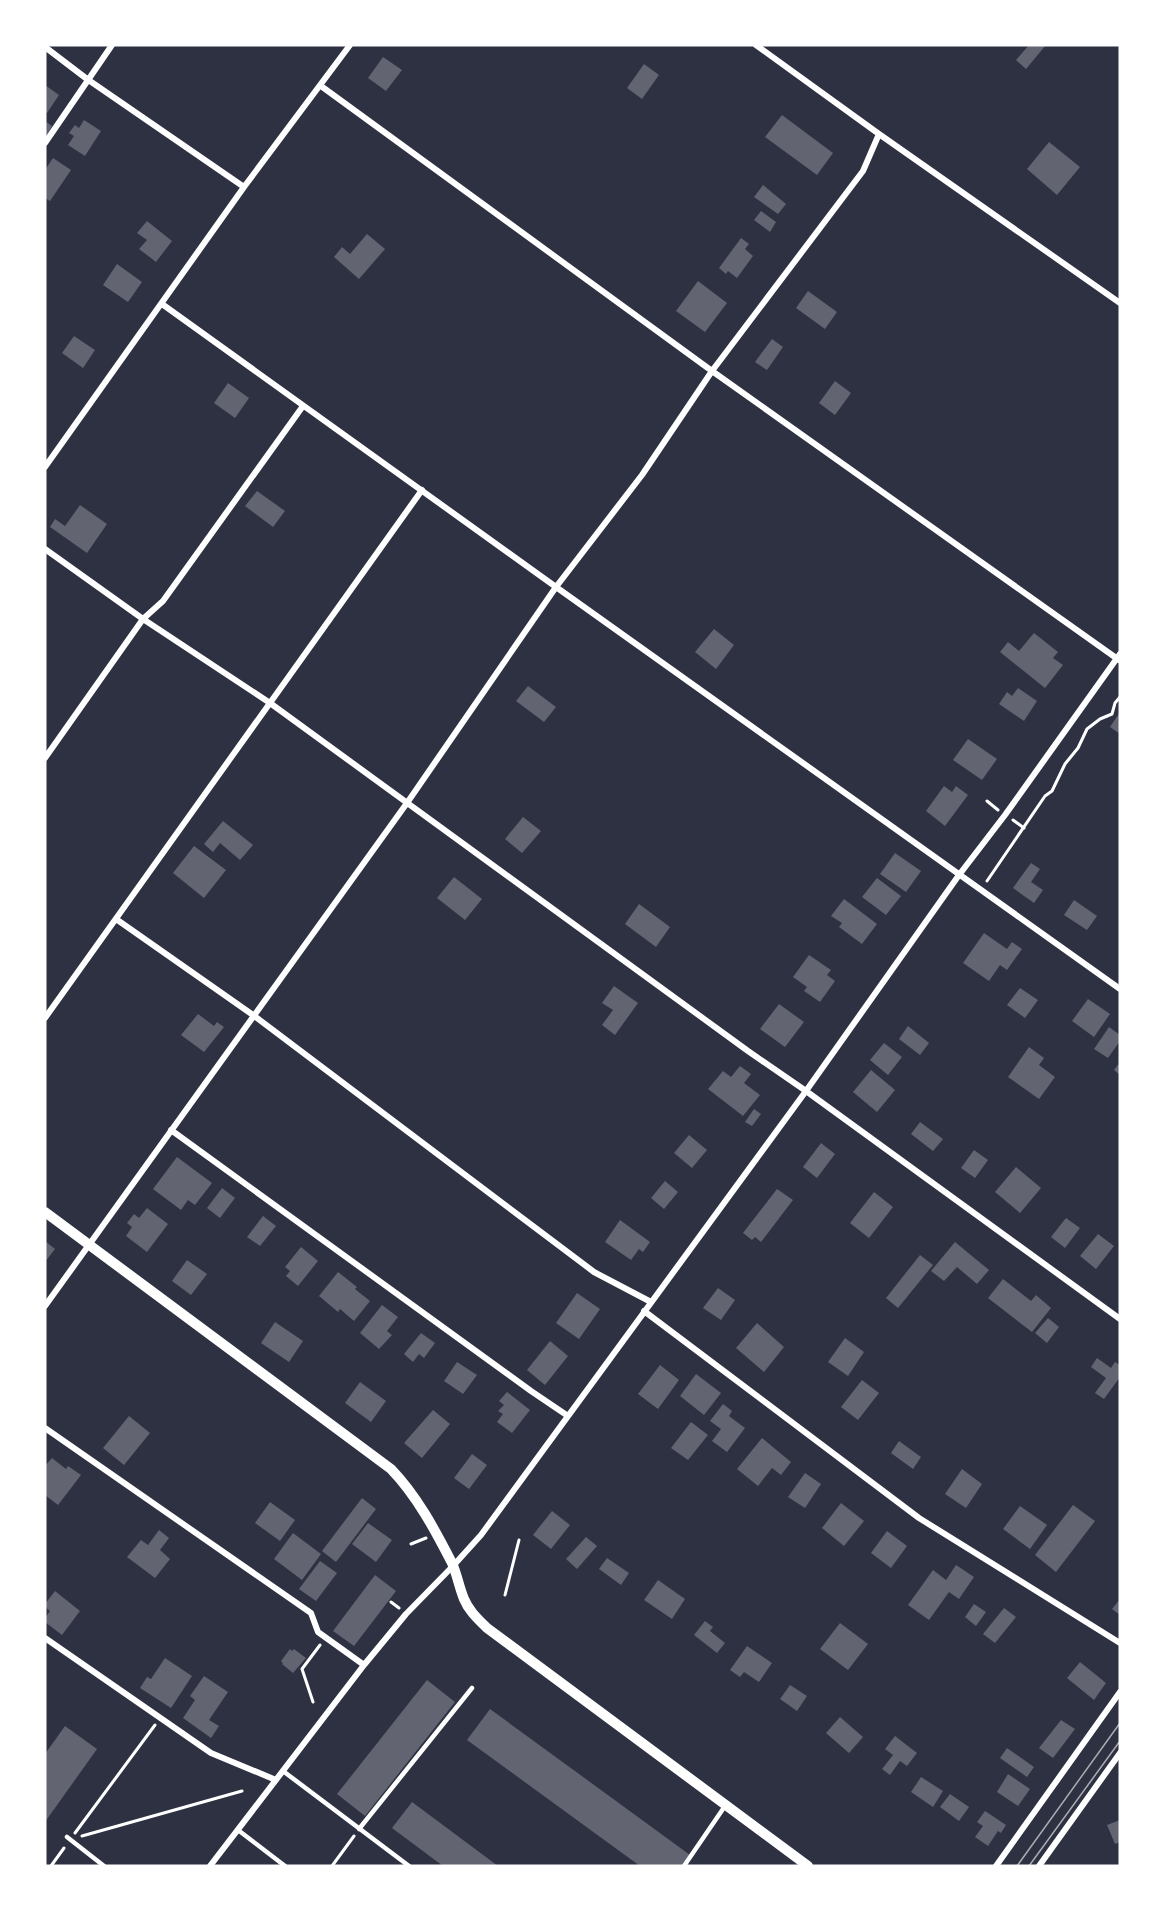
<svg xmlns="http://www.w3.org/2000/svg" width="1165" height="1911" viewBox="0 0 1165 1911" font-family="'Roboto Condensed',sans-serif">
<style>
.building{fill:#626471}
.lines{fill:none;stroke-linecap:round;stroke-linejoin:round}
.path{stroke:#fff;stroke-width:3}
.service{stroke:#fff;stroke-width:4.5}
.minor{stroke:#fff;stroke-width:6}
.tertiary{stroke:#fff;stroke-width:10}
.tram{stroke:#abadb3;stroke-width:1.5}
</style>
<rect width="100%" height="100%" fill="#2d3142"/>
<path class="building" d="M1029 45H1046L1026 69 1016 60Z
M383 57 402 70 386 91 368 78Z
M644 64 659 75 642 99 627 88Z
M45 85 59 95 47 113 45 112Z
M782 115 833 153 817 175 765 137Z
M84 120 101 131 85 156 68 145 74 136 69 133 75 125 79 128Z
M45 121 52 126 45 138Z
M1049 142 1080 167 1057 195 1027 169Z
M53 158 71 170 50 201 45 198V170Z
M763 185 786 204 778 214 754 197Z
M761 211 776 222 770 232 754 220Z
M147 221 172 241 156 262 139 249 147 240 137 233Z
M367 234 385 249 359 279 334 257 342 247 350 254Z
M741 238 749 244 745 249 753 256 737 278 728 271 726 274 719 268Z
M117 264 142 282 128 302 103 285Z
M698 281 727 303 705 332 676 311Z
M808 291 837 312 825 329 796 308Z
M74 336 95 350 83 368 62 353Z
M772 339 783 347 767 370 755 362Z
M835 381 851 393 835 415 819 403Z
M228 383 249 398 235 418 214 403Z
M257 491 285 511 273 527 245 506Z
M80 505 107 524 87 553 50 527 55 519 65 526Z
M714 629 734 645 716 669 695 652Z
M1034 633 1058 652 1053 658 1063 665 1045 688 1000 652 1008 642 1019 651Z
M528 686 556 707 544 722 516 701Z
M1018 688 1037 701 1024 721 999 704 1007 692 1012 696Z
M1120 712V734L1110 727Z
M968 739 997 759 982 780 953 760Z
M944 786 952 792 956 786 968 795 945 826 926 811Z
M523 817 541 831 522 853 505 839Z
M223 821 253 845 240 860 220 843 213 852 204 844Z
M194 846 226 870 204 898 173 873Z
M895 853 921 871 906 892 880 874Z
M1031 863 1040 869 1031 882 1043 890 1034 903 1013 888Z
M454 877 482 899 465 920 437 898Z
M877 878 901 896 886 915 862 897Z
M844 899 877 924 862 944 839 927 842 923 831 916Z
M1074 900 1097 916 1087 930 1064 915Z
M639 904 670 927 656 947 625 924Z
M984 933 1007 949 1012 942 1022 949 1007 970 1000 965 989 981 963 963Z
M809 955 831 970 827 975 835 981 820 1002 804 991 807 987 793 977Z
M614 986 638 1003 615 1035 602 1025 613 1010 602 1003Z
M1020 988 1038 1000 1025 1018 1007 1005Z
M1088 999 1110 1014 1094 1037 1072 1021Z
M779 1004 804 1022 785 1047 760 1029Z
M198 1014 214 1026 217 1022 224 1027 204 1052 181 1035Z
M908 1026 929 1043 920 1055 899 1039Z
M1109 1027 1120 1035V1041L1108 1058 1094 1049Z
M884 1043 902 1057 888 1075 870 1060Z
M1029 1047 1044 1058 1039 1065 1055 1077 1039 1099 1008 1077Z
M1120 1062V1075L1114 1070Z
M740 1066 751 1074 744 1083 760 1095 743 1116 708 1089 723 1071 731 1077Z
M871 1070 895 1090 877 1112 853 1092Z
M754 1109 761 1114 752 1126 745 1122Z
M920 1122 943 1139 933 1151 911 1134Z
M689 1135 707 1150 692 1168 674 1153Z
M821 1143 835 1154 817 1178 803 1167Z
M974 1150 988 1160 975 1178 961 1168Z
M177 1157 212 1183 195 1205 188 1200 181 1210 153 1189Z
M1016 1167 1041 1188 1020 1213 995 1192Z
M665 1181 678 1192 664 1209 651 1198Z
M222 1188 235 1198 220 1218 207 1208Z
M777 1189 793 1200 761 1242 755 1237 752 1240 743 1233Z
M874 1192 893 1207 869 1238 850 1223Z
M147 1208 168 1224 147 1252 126 1236 132 1227 127 1223 134 1214 139 1218Z
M263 1216 276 1226 260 1246 247 1237Z
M1066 1218 1080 1228 1065 1248 1051 1237Z
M620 1220 650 1242 643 1252 639 1249 631 1260 605 1242Z
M1098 1234 1114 1246 1096 1269 1080 1256Z
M45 1241 55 1249 45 1262Z
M955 1242 989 1270 977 1284 957 1267 944 1281 931 1271Z
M301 1247 318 1261 298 1286 286 1276 290 1271 285 1267Z
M920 1255 933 1265 898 1308 886 1298Z
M187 1260 207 1274 191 1295 172 1281Z
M338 1272 357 1287 355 1289 370 1301 354 1321 340 1309 338 1312 319 1296Z
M1003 1279 1031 1301 1036 1295 1051 1308 1032 1332 988 1298Z
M718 1288 735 1300 721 1320 703 1308Z
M577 1293 600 1309 579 1339 556 1323Z
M382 1305 398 1317 387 1331 392 1335 379 1349 360 1333Z
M1048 1318 1059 1327 1047 1343 1035 1333Z
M275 1322 303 1341 289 1362 261 1343Z
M757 1323 784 1347 764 1372 736 1348Z
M421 1333 435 1343 424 1358 419 1354 413 1362 404 1354Z
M845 1338 864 1352 848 1376 828 1362Z
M550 1341 568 1356 545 1385 527 1370Z
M1097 1358 1111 1368 1115 1362 1120 1365V1377L1104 1399 1095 1393 1106 1378 1091 1367Z
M457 1362 477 1375 463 1394 444 1381Z
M660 1365 679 1380 658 1409 638 1394Z
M696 1374 721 1393 704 1415 680 1396Z
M862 1380 879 1393 858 1420 841 1407Z
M360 1382 386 1401 371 1422 345 1403Z
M507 1392 530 1410 512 1433 497 1422 503 1414 498 1411 504 1405 499 1401Z
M723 1404 732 1411 729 1416 745 1428 727 1452 712 1441 721 1429 710 1421Z
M433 1410 450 1424 422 1458 404 1443Z
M129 1416 150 1433 124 1465 103 1448Z
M691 1422 708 1435 688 1460 671 1448Z
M762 1438 791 1462 781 1475 772 1468 758 1486 737 1469Z
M899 1441 921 1457 913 1469 891 1453Z
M472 1454 487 1465 469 1489 454 1478Z
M52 1458 66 1469 68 1466 81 1475 58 1505 45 1495V1466Z
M962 1469 982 1484 966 1508 945 1494Z
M805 1473 821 1484 805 1508 788 1497Z
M362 1498 376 1509 336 1562 322 1551Z
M270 1502 295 1520 280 1541 255 1523Z
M841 1503 864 1521 844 1546 822 1528Z
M1073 1505 1095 1521 1056 1572 1035 1555Z
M1020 1506 1047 1525 1030 1549 1003 1529Z
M552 1511 570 1525 551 1549 533 1535Z
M368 1523 392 1540 376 1562 352 1544Z
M159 1530 169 1538 160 1550 170 1559 155 1578 127 1557 141 1540 148 1545Z
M887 1531 907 1546 891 1568 871 1553Z
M293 1533 321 1554 302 1580 274 1559Z
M586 1537 597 1546 577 1569 566 1559Z
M607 1558 629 1573 621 1585 599 1569Z
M320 1561 337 1573 316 1601 299 1589Z
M956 1565 974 1577 959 1599 949 1592 929 1620 908 1605 933 1570 946 1580Z
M375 1575 396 1591 354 1646 333 1631Z
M658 1580 685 1599 672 1619 644 1600Z
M55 1591 80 1611 62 1635 45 1622V1618L50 1611 45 1607V1604Z
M1120 1599V1615L1112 1609Z
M974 1604 986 1612 976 1626 965 1617Z
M1004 1608 1016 1617 995 1643 983 1634Z
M705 1621 713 1627 710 1631 725 1643 717 1653 694 1635Z
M840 1623 868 1644 848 1670 820 1649Z
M747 1646 772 1663 759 1682 744 1672 740 1677 730 1670Z
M290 1649 292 1651 294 1649 306 1658 293 1673 282 1664 283 1663 281 1661Z
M165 1658 192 1676 171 1708 140 1688 147 1677 151 1679Z
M1080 1662 1106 1683 1094 1700 1067 1678Z
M204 1676 228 1692 209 1720 219 1726 211 1738 183 1718 195 1700 190 1696Z
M427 1680 455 1702 365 1816 337 1794Z
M790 1685 807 1696 797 1711 780 1699Z
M490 1709 690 1855 683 1866H640L467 1740Z
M840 1717 863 1737 849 1753 826 1733Z
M1061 1720 1075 1729 1053 1758 1039 1748Z
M65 1726 97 1749 45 1822V1754Z
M895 1736 917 1753 907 1766 900 1761 890 1775 882 1769 893 1755 885 1749Z
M1007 1748 1034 1767 1027 1777 1000 1758Z
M1008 1774 1030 1789 1018 1806 997 1792Z
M921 1777 943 1791 933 1807 911 1792Z
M950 1794 969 1807 959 1821 940 1807Z
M412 1802 498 1866H443L392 1828Z
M985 1811 1006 1825 1001 1833 998 1831 988 1846 975 1837 983 1826 977 1822Z
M1120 1820V1842L1115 1844 1107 1825Z"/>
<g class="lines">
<path class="path" d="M987 801 998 810
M1013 820 1024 828
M987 881 1045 796 1052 791 1065 764 1078 748 1087 729 1100 719 1112 714 1115 703 1120 697
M411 1544 426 1538
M505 1595 519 1540
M391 1602 399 1608
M313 1702 302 1669 320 1645
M75 1833 155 1725
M82 1836 242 1791
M51 1866 64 1848
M332 1866 354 1836"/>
<path class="service" d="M283 1771 409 1866
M359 1829 472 1688
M238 1830 285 1866
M67 1837 104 1866
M684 1866 725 1806"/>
<path class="minor" d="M756 45 879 134 1120 303
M45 47 87 79 244 187
M321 86 712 371 1119 660
M45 143 112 45
M162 304 556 587 1120 989
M45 467 244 187 350 45
M45 549 143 619 270 703 748 1051 806 1091 1120 1319
M45 758 143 619 163 601 303 406
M116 919 253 1015 594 1272 651 1302
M45 1018 422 490
M171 1130 531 1391 568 1416
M45 1306 407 803 556 587 642 475 712 371 863 171 879 134
M644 1311 919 1518 1120 1643
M45 1428 311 1613 318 1632 364 1665
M45 1638 211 1753 276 1780
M210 1866 364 1665 406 1614 453 1566 481 1535 806 1091 959 875 1005 815 1120 654
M996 1866 1120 1692
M1039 1866 1120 1753"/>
<path class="tertiary" d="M45 1212 391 1469C417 1496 435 1530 452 1563 457 1574 459 1587 464 1599 469 1611 478 1619 487 1628L808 1866"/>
<path class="tram" d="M1017 1866 1120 1723
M1029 1866 1120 1741"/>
</g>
<rect width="1165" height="1911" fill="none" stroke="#ffffff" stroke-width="93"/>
</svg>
